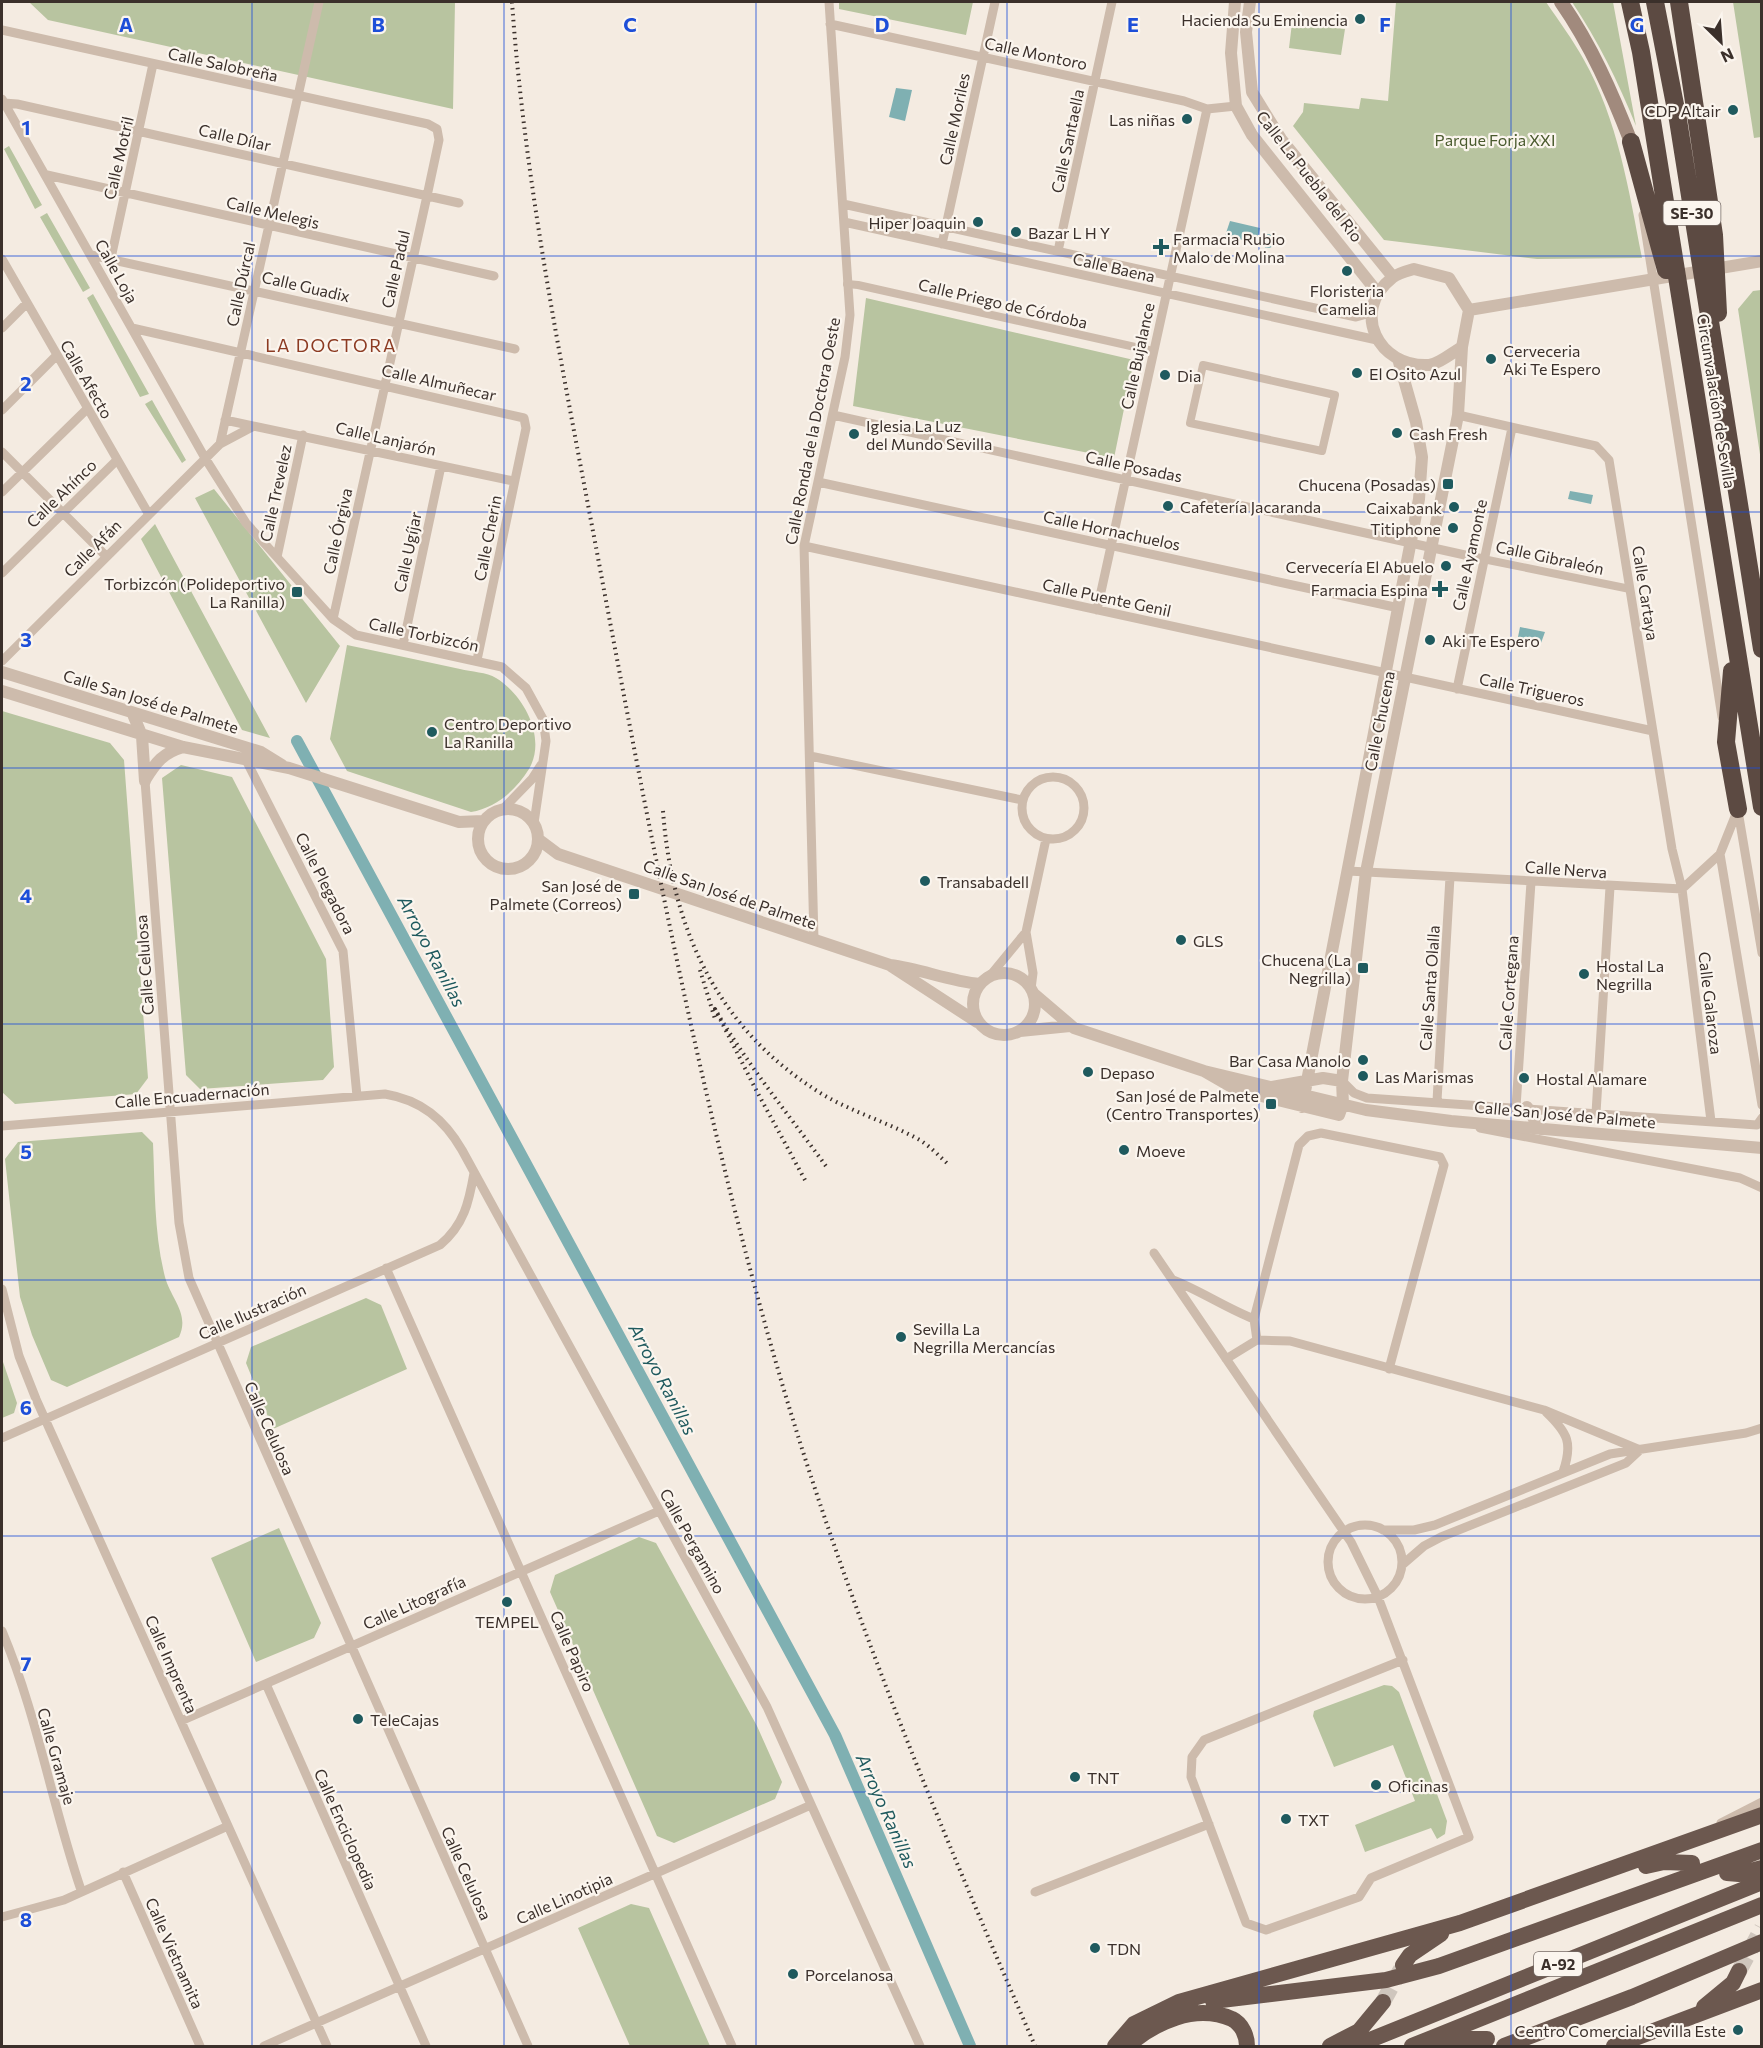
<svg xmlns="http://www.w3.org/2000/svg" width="1763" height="2048" viewBox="0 0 1763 2048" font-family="Commissioner,sans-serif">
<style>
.green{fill:#b8c4a0}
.water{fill:#7fb0b2}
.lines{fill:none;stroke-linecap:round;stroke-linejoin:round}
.canal{stroke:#7fb0b2;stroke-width:12}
.trunk-tunnel{stroke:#cfc6bd;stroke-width:16;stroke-dasharray:16 8;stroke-linecap:butt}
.pedestrian{stroke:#cdbbac;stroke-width:8}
.minor{stroke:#cdbbac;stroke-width:9}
.tertiary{stroke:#cdbbac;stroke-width:12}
.secondary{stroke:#a18a7d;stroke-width:14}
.trunk{stroke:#6c584f;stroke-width:16}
.motorway{stroke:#5c4a42;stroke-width:18}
.rail{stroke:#3b302b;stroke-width:4;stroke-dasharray:1.5 4.5;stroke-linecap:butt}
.grid{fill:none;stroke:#1d4ed8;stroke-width:1.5;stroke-opacity:0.55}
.poi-dot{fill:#1f5a5e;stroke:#fbf5ee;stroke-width:2}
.labels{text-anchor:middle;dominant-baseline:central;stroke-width:4.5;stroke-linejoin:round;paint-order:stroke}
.shield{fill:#fbf5ee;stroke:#756b66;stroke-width:1.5}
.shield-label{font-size:15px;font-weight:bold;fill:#3b302b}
.poi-label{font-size:16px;fill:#3b302b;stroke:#fbf5ee;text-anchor:start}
.street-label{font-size:16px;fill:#3b302b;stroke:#fbf5ee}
.park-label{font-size:16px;fill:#4a5a2e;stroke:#fbf5ee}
.neighbourhood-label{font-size:18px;letter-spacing:1.5px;fill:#8c3b22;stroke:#fbf5ee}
.water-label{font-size:18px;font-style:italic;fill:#1f5a5e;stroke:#fbf5ee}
.grid-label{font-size:20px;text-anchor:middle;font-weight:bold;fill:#1d4ed8;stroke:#fbf5ee;stroke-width:4.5;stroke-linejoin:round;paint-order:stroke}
</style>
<rect width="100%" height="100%" fill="#f4ebe1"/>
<path class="green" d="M29 2H455L453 109 48 20Z
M839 2H973L966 35 839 9Z
M1396 2H1546C1559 21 1573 40 1584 60 1618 120 1629 191 1642 258L1537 259 1384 240 1293 126 1303 112 1304 103 1359 109 1361 98 1388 101Z
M1572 2H1613L1636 126C1618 81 1598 41 1572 2Z
M1733 2H1761V137L1754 138Z
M1292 23 1345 29 1341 55 1289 48Z
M9 146 42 205 35 209 4 149Z
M47 213 90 288 83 292 40 217Z
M1761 290H1762L1761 461 1738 309 1753 291Z
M93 294 149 394 140 397 87 298Z
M866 298 1134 360 1114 458 853 406Z
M152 400 186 460 182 463 145 404Z
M214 489 340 646 306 703 195 498Z
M155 524 270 738 242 730 141 539Z
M347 645C385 653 423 661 460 669 471 672 487 672 496 678 524 695 547 738 529 769 516 790 496 808 471 812L347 771 330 739Z
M2 711 110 743 124 760 148 1078 136 1094 15 1104 2 1092Z
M181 765 232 777 326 959 334 1067 323 1080 200 1089 186 1075 162 778Z
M142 1132 153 1143C155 1188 154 1234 165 1277 171 1299 190 1314 179 1337L67 1387 51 1380 32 1335 20 1297 5 1159 18 1142Z
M366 1298 381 1305 407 1369 273 1429 246 1363 251 1347Z
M2 1359 17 1403 14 1413 2 1418Z
M279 1528 321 1623 314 1638 256 1662 211 1558Z
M639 1537 656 1543 757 1726 782 1782 775 1799 674 1843 657 1836 550 1592 555 1575Z
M1384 1685 1392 1686 1399 1692 1447 1821 1445 1834 1437 1839 1431 1828 1365 1852 1355 1825 1415 1801 1393 1745 1334 1767 1313 1716 1314 1711Z
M631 1904 649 1908 710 2046H630L578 1928Z"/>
<path class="water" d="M896 88 912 90 905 121 889 117Z
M1230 221 1260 228 1257 243 1225 236Z
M1261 241a7 7 0 1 1 14 0a7 7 0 1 1-14 0Z
M1570 491 1593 495 1591 504 1568 499Z
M1520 627 1545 632 1541 643 1518 637Z"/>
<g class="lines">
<path class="canal" d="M297 741 835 1735 970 2046"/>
<path class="trunk-tunnel" d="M1739 1971 1762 1928
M1383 2002 1401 1969"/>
<path class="pedestrian" d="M847 284 858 285 1153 351
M1203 365 1335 395 1322 451 1190 423Z
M1483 559 1630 589"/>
<path class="minor" d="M830 24 1184 101 1207 109 1236 106
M2 30 428 124 437 129 439 140 427 196 333 619
M2 99 205 458 246 523 333 619 356 635 502 667 526 688 543 719 546 741 534 823
M4 103 17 104 459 203
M47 175 494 276
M843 204 1356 317 1371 313
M1643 215 1722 717
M844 222 1377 340
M942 244 995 2
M1058 251 1112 2
M91 255 515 349
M111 258 153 64
M2 259 148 513
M2 328 27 303
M132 328 524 418 526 428 477 660
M2 410 56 356
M833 415 1483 559
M1458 415 1596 446 1609 460 1672 849 1682 889 1711 1121
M225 420 513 481
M220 444 319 2
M2 452 105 555
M818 482 1399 608
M2 492 87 409
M804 546 1653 731
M277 557 303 435
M2 573 117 460
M1097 610 1207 109
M403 645 441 466
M2 661 220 444 252 427
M1457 689 1512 428
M810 756 1022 800
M247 762 343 951 357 1096
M1022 808a31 31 0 1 1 62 0a31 31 0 1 1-62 0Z
M145 781 179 1223 189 1278 528 2046
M503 809 532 779 541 765
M1738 811 1762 953
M1720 854 1762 1105
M1348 871 1682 889 1720 854 1738 809
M814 940 804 546 845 357 850 315 829 2
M989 977 1026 932
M1031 989 1033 973 1026 932 1046 839
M1342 1081 1354 1093 1367 1098 1757 1125 1762 1118
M1437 1101 1450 877
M1516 1107 1531 882
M1596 1113 1610 887
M2 1126 385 1094C421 1100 444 1119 462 1150L767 1707 920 2046
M1480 1128 1740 1178 1762 1188
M1154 1253 1351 1542 1378 1597 1469 1837 1371 1878 1359 1897 1266 1930 1246 1923 1191 1777 1192 1757 1204 1740 1403 1660
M386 1268 732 2046
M1173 1280C1201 1291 1226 1308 1254 1319
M2 1289 19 1356 36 1399 327 2046
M1257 1340 1254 1319 1299 1145 1308 1136 1321 1133 1440 1157 1444 1165 1389 1369
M1226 1359 1257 1340 1290 1341 1544 1410 1640 1450
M1546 1412C1568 1433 1573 1443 1563 1472
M2 1438 440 1245C464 1225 469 1202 474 1173
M1328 1562a37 37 0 1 1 74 0a37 37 0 1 1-74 0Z
M1383 1530H1414L1435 1525 1610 1454 1746 1433 1762 1428
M1402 1565 1424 1546 1441 1537 1626 1463 1640 1450
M2 1631C37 1714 52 1805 81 1890
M266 1684 426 2046
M181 1721 659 1511
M1721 1823 1762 1802
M123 1872 200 2046
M1035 1892 1209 1824
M2 1917 64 1900 228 1826
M264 2046 811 1805"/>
<path class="tertiary" d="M1235 2 1231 53 1236 106 1252 135 1378 293
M1250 2 1246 32 1252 92 1281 139 1393 277
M1414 269 1449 278 1469 310 1462 347C1453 352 1439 364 1429 365 1378 368 1350 311 1392 278 1398 273 1407 271 1414 269Z
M1469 310 1762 261
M2 672 261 752 282 765
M2 691 183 747 289 768 459 822 483 821
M132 712 142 736 145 781
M145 780C156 762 163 753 183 747
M478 839a30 30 0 1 1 60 0a30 30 0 1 1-60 0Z
M538 839 558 854 890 965C921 969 949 981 980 984
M891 966 977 1022
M973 1004a31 31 0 1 1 62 0a31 31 0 1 1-62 0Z
M1033 993 1074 1028 1204 1071 1366 1110 1451 1121 1762 1148
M1020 1031 1070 1026
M1204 1071 1237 1090 1339 1115 1343 1104 1342 1081 1366 872 1458 415 1462 347
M1272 1087 1323 1078 1342 1081
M1302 1107 1419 499 1422 457 1416 422 1399 362
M1527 1107 1540 1129"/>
<path class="secondary" d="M1561 2C1591 45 1612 93 1631 142"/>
<path class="trunk" d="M1646 1866 1664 1862 1692 1863
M1727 1873 1739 1874 1762 1868
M1403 1965 1410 1955 1441 1934
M1213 2001 1386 1980 1439 1966 1762 1850
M1704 2007 1733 1983 1739 1971
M1115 2046 1134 2024 1179 2002 1460 1923 1762 1815
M1127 2046C1155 2022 1195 2003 1232 2019 1242 2024 1247 2036 1247 2046
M1330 2046 1359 2031 1383 2002
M1355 2046 1762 1882
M1412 2046 1762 1905
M1434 2046 1469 2039H1487
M1504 2046 1632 1997 1762 1942
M1614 2046 1762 1990"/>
<path class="motorway" d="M1630 2 1641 52 1762 807
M1655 2 1678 120 1762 649
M1679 2 1714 235 1718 313
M1631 142 1666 270
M1732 671 1726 742 1738 809"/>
<path class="rail" d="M512 2C526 200 568 395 604 590 654 856 705 1120 781 1380 848 1608 941 1829 1035 2046
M663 811C672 930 718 1030 822 1094 852 1112 887 1122 918 1139 929 1145 939 1156 949 1165
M700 970 715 1019
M805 1180 755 1088 715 1009C748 1066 790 1116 828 1169"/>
</g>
<path class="grid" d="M252 2V2046M504 2V2046M756 2V2046M1007 2V2046M1259 2V2046M1511 2V2046M2 256H1762M2 512H1762M2 768H1762M2 1024H1762M2 1280H1762M2 1536H1762M2 1792H1762"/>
<g class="poi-dot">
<circle cx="1360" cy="19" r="6"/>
<circle cx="1733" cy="110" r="6"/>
<circle cx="1187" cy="119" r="6"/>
<circle cx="978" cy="222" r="6"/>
<circle cx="1016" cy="232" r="6"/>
<path d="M1158 238h6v6h6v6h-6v6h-6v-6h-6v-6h6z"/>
<circle cx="1347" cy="271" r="6"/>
<circle cx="1491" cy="359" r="6"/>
<circle cx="1357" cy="373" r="6"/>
<circle cx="1165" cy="375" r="6"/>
<circle cx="1397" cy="433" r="6"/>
<circle cx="854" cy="434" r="6"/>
<rect x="1442" y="478" width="12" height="12" rx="3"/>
<circle cx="1168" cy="506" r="6"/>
<circle cx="1454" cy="507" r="6"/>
<circle cx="1453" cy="528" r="6"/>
<circle cx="1446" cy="566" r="6"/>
<path d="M1437 580h6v6h6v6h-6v6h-6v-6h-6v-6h6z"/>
<rect x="291" y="586" width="12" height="12" rx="3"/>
<circle cx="1430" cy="640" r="6"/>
<circle cx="432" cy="732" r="6"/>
<circle cx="925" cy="881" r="6"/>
<rect x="628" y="888" width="12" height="12" rx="3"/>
<circle cx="1181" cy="940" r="6"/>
<rect x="1357" y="962" width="12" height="12" rx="3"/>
<circle cx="1584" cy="974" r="6"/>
<circle cx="1363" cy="1060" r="6"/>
<circle cx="1088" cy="1072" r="6"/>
<circle cx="1363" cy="1076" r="6"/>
<circle cx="1524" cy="1078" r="6"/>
<rect x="1265" y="1098" width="12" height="12" rx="3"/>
<circle cx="1124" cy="1150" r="6"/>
<circle cx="901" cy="1337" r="6"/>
<circle cx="507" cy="1602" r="6"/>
<circle cx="358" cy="1719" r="6"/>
<circle cx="1075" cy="1777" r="6"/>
<circle cx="1376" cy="1785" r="6"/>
<circle cx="1286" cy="1819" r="6"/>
<circle cx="1095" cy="1948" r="6"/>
<circle cx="793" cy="1974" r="6"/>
<circle cx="1738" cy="2030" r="6"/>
</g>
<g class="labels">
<g class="shield">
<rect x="1663.5" y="201" width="57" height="24" rx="4.5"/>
<rect x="1534" y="1952" width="48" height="24" rx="4.5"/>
</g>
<g class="shield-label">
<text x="1692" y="213">SE-30</text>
<text x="1558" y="1964">A-92</text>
</g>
<g class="poi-label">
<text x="1348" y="19" text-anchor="end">Hacienda Su Eminencia</text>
<text x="1721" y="110" text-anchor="end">CDP Altair</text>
<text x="1175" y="119" text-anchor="end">Las niñas</text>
<text x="966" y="222" text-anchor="end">Hiper Joaquin</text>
<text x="1028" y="232">Bazar L H Y</text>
<text x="1173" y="238">Farmacia Rubio<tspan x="1173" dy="18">Malo de Molina</tspan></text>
<text x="1347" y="290" text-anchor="middle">Floristeria<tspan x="1347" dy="18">Camelia</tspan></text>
<text x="1503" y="350">Cerveceria<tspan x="1503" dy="18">Aki Te Espero</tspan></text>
<text x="1369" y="373">El Osito Azul</text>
<text x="1177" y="375">Dia</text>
<text x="866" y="425">Iglesia La Luz<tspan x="866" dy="18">del Mundo Sevilla</tspan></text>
<text x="1409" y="433">Cash Fresh</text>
<text x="1436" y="484" text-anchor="end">Chucena (Posadas)</text>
<text x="1180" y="506">Cafetería Jacaranda</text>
<text x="1442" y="507" text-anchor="end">Caixabank</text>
<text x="1441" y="528" text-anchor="end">Titiphone</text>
<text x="1434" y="566" text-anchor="end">Cervecería El Abuelo</text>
<text x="285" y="583" text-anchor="end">Torbizcón (Polideportivo<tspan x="285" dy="18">La Ranilla)</tspan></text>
<text x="1428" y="589" text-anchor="end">Farmacia Espina</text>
<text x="1442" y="640">Aki Te Espero</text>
<text x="444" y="723">Centro Deportivo<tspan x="444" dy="18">La Ranilla</tspan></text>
<text x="937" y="881">Transabadell</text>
<text x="622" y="885" text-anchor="end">San José de<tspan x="622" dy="18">Palmete (Correos)</tspan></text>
<text x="1193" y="940">GLS</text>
<text x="1351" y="959" text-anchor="end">Chucena (La<tspan x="1351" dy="18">Negrilla)</tspan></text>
<text x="1596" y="965">Hostal La<tspan x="1596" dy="18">Negrilla</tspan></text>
<text x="1351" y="1060" text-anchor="end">Bar Casa Manolo</text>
<text x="1100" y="1072">Depaso</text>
<text x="1375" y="1076">Las Marismas</text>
<text x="1536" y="1078">Hostal Alamare</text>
<text x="1259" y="1095" text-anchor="end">San José de Palmete<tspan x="1259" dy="18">(Centro Transportes)</tspan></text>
<text x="1136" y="1150">Moeve</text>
<text x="913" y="1328">Sevilla La<tspan x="913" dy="18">Negrilla Mercancías</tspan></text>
<text x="507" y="1621" text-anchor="middle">TEMPEL</text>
<text x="370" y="1719">TeleCajas</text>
<text x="1087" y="1777">TNT</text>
<text x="1388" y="1785">Oficinas</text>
<text x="1298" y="1819">TXT</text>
<text x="1107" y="1948">TDN</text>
<text x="805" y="1974">Porcelanosa</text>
<text x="1726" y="2030" text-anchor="end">Centro Comercial Sevilla Este</text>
</g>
<g class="street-label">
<text transform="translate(1036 53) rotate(12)">Calle Montoro</text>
<text transform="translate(223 64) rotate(12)">Calle Salobreña</text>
<text transform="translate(954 119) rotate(-78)">Calle Moriles</text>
<text transform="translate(235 137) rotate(13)">Calle Dílar</text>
<text transform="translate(1067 141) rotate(-78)">Calle Santaella</text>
<text transform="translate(118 158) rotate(-77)">Calle Motril</text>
<text transform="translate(1310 176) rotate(52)">Calle La Puebla del Rio</text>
<text transform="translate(273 212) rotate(13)">Calle Melegis</text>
<text transform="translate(1114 267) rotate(13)">Calle Baena</text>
<text transform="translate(395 269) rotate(-77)">Calle Padul</text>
<text transform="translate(117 271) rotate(61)">Calle Loja</text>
<text transform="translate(240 284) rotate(-78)">Calle Dúrcal</text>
<text transform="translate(306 286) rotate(13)">Calle Guadix</text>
<text transform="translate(1003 303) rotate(13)">Calle Priego de Córdoba</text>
<text transform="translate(1137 356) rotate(-78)">Calle Bujalance</text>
<text transform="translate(87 379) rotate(60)">Calle Afecto</text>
<text transform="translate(439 382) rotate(13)">Calle Almuñecar</text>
<text transform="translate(1717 401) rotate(81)">Circunvalación de Sevilla</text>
<text transform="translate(812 431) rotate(-79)">Calle Ronda de la Doctora Oeste</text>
<text transform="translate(386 438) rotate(13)">Calle Lanjarón</text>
<text transform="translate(1134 466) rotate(12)">Calle Posadas</text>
<text transform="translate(61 493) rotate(-44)">Calle Ahínco</text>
<text transform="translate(275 493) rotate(-78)">Calle Trevelez</text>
<text transform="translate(1112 530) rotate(12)">Calle Hornachuelos</text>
<text transform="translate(337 531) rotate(-78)">Calle Órgiva</text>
<text transform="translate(487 538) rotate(-79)">Calle Cherin</text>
<text transform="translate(92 548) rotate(-45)">Calle Afán</text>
<text transform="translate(407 552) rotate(-78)">Calle Ugíjar</text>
<text transform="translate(1469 555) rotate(-78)">Calle Ayamonte</text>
<text transform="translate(1550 557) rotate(12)">Calle Gibraleón</text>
<text transform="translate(1646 593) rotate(81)">Calle Cartaya</text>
<text transform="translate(1107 597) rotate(12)">Calle Puente Genil</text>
<text transform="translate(424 634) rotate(12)">Calle Torbizcón</text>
<text transform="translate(1532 689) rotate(12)">Calle Trigueros</text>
<text transform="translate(151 701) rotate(17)">Calle San José de Palmete</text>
<text transform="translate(1379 721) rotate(-79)">Calle Chucena</text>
<text transform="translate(1566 869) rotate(4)">Calle Nerva</text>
<text transform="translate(326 883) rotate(63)">Calle Plegadora</text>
<text transform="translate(730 894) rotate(19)">Calle San José de Palmete</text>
<text transform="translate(144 965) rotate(-94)">Calle Celulosa</text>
<text transform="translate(1429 988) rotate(-86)">Calle Santa Olalla</text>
<text transform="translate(1508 993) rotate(-86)">Calle Cortegana</text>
<text transform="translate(1711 1003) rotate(83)">Calle Galaroza</text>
<text transform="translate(192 1095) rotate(-5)">Calle Encuadernación</text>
<text transform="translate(1565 1114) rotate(5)">Calle San José de Palmete</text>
<text transform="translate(252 1311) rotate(-24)">Calle Ilustración</text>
<text transform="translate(270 1428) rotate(66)">Calle Celulosa</text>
<text transform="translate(693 1541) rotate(61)">Calle Pergamino</text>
<text transform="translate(414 1602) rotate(-24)">Calle Litografía</text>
<text transform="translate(573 1651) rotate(66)">Calle Papiro</text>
<text transform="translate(172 1664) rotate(66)">Calle Imprenta</text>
<text transform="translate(57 1756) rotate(74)">Calle Gramaje</text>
<text transform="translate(346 1829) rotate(66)">Calle Enciclopedia</text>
<text transform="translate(467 1873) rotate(66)">Calle Celulosa</text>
<text transform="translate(564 1898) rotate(-24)">Calle Linotipia</text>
<text transform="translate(175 1953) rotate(66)">Calle Vietnamita</text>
</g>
<g class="park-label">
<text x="1495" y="139">Parque Forja XXI</text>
</g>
<g class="neighbourhood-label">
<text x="331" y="345">LA DOCTORA</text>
</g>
<g class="water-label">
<text transform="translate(432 951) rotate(62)">Arroyo Ranillas</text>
<text transform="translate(663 1379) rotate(62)">Arroyo Ranillas</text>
<text transform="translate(887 1811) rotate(66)">Arroyo Ranillas</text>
</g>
</g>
<g class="grid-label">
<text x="126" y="32">A</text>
<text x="378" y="32">B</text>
<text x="630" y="32">C</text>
<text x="882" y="32">D</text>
<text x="1133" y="32">E</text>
<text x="1385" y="32">F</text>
<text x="1637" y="32">G</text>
<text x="26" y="135">1</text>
<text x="26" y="391">2</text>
<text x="26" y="647">3</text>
<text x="26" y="903">4</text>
<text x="26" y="1159">5</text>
<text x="26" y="1415">6</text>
<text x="26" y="1671">7</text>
<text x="26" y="1927">8</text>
</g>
<rect width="1763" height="2048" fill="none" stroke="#3b302b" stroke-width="6"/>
<g transform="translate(1721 42) rotate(155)" stroke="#fbf5ee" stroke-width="4.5" paint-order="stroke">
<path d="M0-4.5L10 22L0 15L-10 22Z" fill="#3b302b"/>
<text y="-9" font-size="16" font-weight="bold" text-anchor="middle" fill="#3b302b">N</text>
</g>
</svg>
